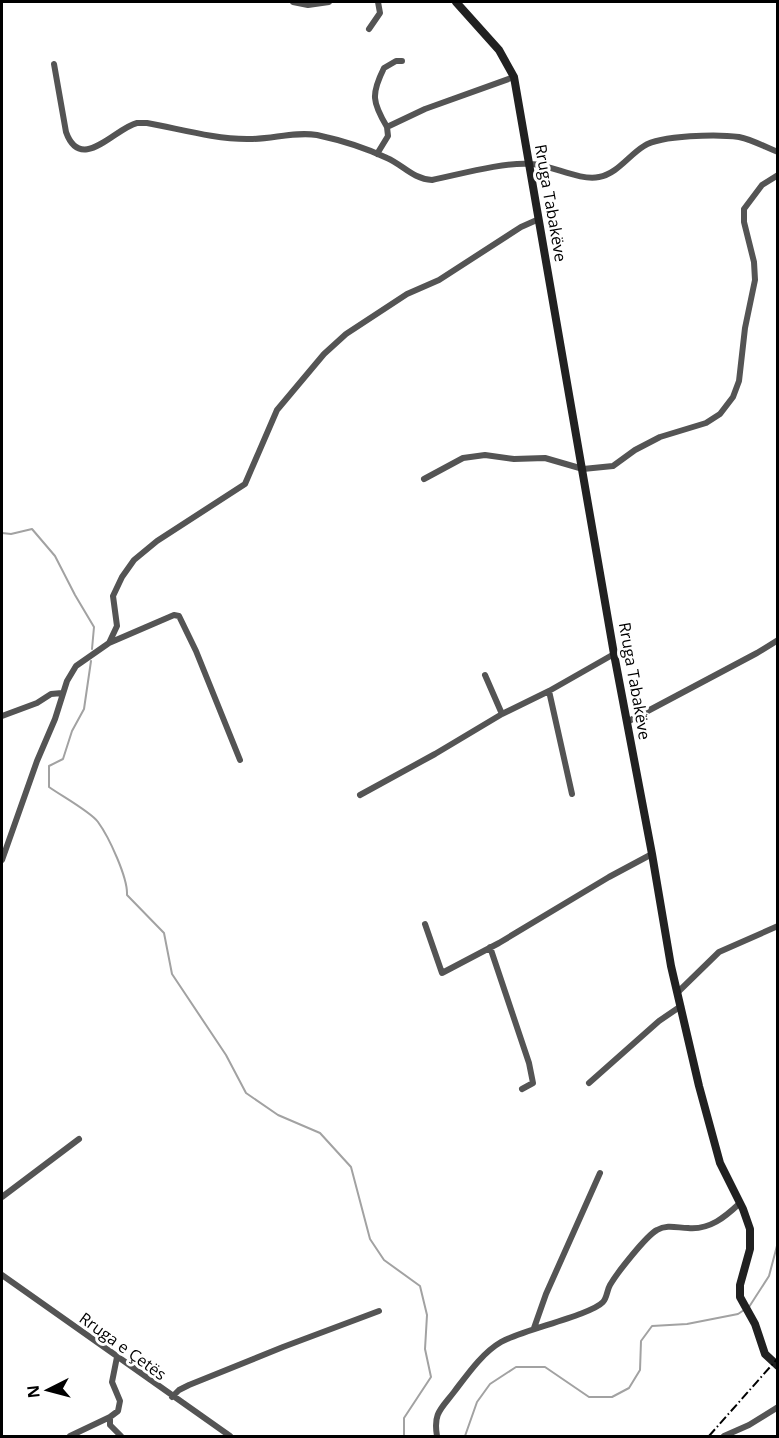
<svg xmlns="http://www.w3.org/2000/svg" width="779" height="1438" viewBox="0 0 779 1438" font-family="'Open Sans',sans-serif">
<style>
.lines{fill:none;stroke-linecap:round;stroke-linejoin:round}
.stream{stroke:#a2a2a2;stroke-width:2}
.street{stroke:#545454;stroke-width:6}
.secondary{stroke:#212121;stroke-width:8}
.rail{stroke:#000;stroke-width:2;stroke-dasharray:9 3 1.5 3;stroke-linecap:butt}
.labels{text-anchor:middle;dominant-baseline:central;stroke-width:6;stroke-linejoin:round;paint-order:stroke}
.street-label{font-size:16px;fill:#000;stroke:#fff}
</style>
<rect width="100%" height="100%" fill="#fff"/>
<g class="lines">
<path class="stream" d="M2 533 11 534 32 529 55 556 75 595 94 627 92 649
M91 661 84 709 72 731 63 759 49 766V787C60 795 91 812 98 822 109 837 128 878 127 895L164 933 172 974 226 1055 246 1093 278 1115 320 1133 351 1167 370 1239 384 1260 420 1286 427 1315 425 1349 431 1377 404 1418V1436
M749 1307 769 1276 778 1242
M465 1436 477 1402 490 1384 516 1367H545L589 1397H612L629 1388 640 1370 641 1341 652 1326 687 1324 738 1314 744 1310"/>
<path class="street" d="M293 2 308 5 329 2
M369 29 380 13 378 2
M402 61H396L384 68C371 94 372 102 387 127L425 109 514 77
M54 64 66 132C81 174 115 128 137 123 140 123 144 123 147 123 180 129 214 139 247 139 270 140 294 131 317 135 340 140 366 148 387 158 403 165 413 179 432 180 461 174 503 162 531 164 552 165 579 181 599 177 617 174 629 155 644 146 661 135 718 134 739 137 753 140 765 147 778 152
M377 154 388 136 387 127
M424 479 463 458 485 455 514 459 545 458 583 469 613 466 635 450 660 437 706 423 720 414 733 397 739 381 745 328 755 280 754 262 744 222V209L762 185 778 175
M109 643 174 615 179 616 196 651 240 760
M485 675 502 714 549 691 614 654
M549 691 572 794
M2 716 37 703 51 694 62 693
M627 722 757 653 778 640
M360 795 435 754 502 714
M2 860 37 761 55 719 67 681 76 666 109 643 117 626 113 596 122 577 134 560 157 541 245 484 277 410 324 354 346 334 407 294 439 280 521 227 539 219
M425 924 442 973 499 943 609 877 652 854
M490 947 529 1063 533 1083 522 1089
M678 992 719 952 778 926
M589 1083 659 1021 681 1006
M2 1197 79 1139
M2 1275 230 1436
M534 1328 546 1294 600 1173
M172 1397 179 1390 189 1385 283 1347 379 1311
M110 1417V1425L121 1436
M70 1436 110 1417 118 1411 120 1401 112 1382 117 1357
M437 1436C433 1413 441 1409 454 1392 467 1375 482 1353 501 1342 522 1330 591 1315 603 1302 607 1298 607 1290 610 1285 617 1273 646 1236 657 1230 667 1224 678 1228 688 1228 710 1230 725 1217 740 1203
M724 1436 749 1425 778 1407"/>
<path class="secondary" d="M456 2 499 50 514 77 614 654 652 854 671 966 699 1086 720 1163 743 1209 750 1229V1249L740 1285V1297L755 1324 765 1354 778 1366"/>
<path class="rail" d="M709 1436 778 1358"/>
</g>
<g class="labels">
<g class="street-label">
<text transform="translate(551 203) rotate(80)">Rruga Tabakëve</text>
<text transform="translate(635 681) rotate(80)">Rruga Tabakëve</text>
<text transform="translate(123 1346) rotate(36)">Rruga e Çetës</text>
</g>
</g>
<rect width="779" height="1438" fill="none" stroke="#000000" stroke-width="6"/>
<g transform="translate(48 1390) rotate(264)" stroke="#ffffff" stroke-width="4.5" paint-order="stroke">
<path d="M0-4.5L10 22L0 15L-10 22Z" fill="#000000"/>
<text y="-9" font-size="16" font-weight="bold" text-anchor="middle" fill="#000000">N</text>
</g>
</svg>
